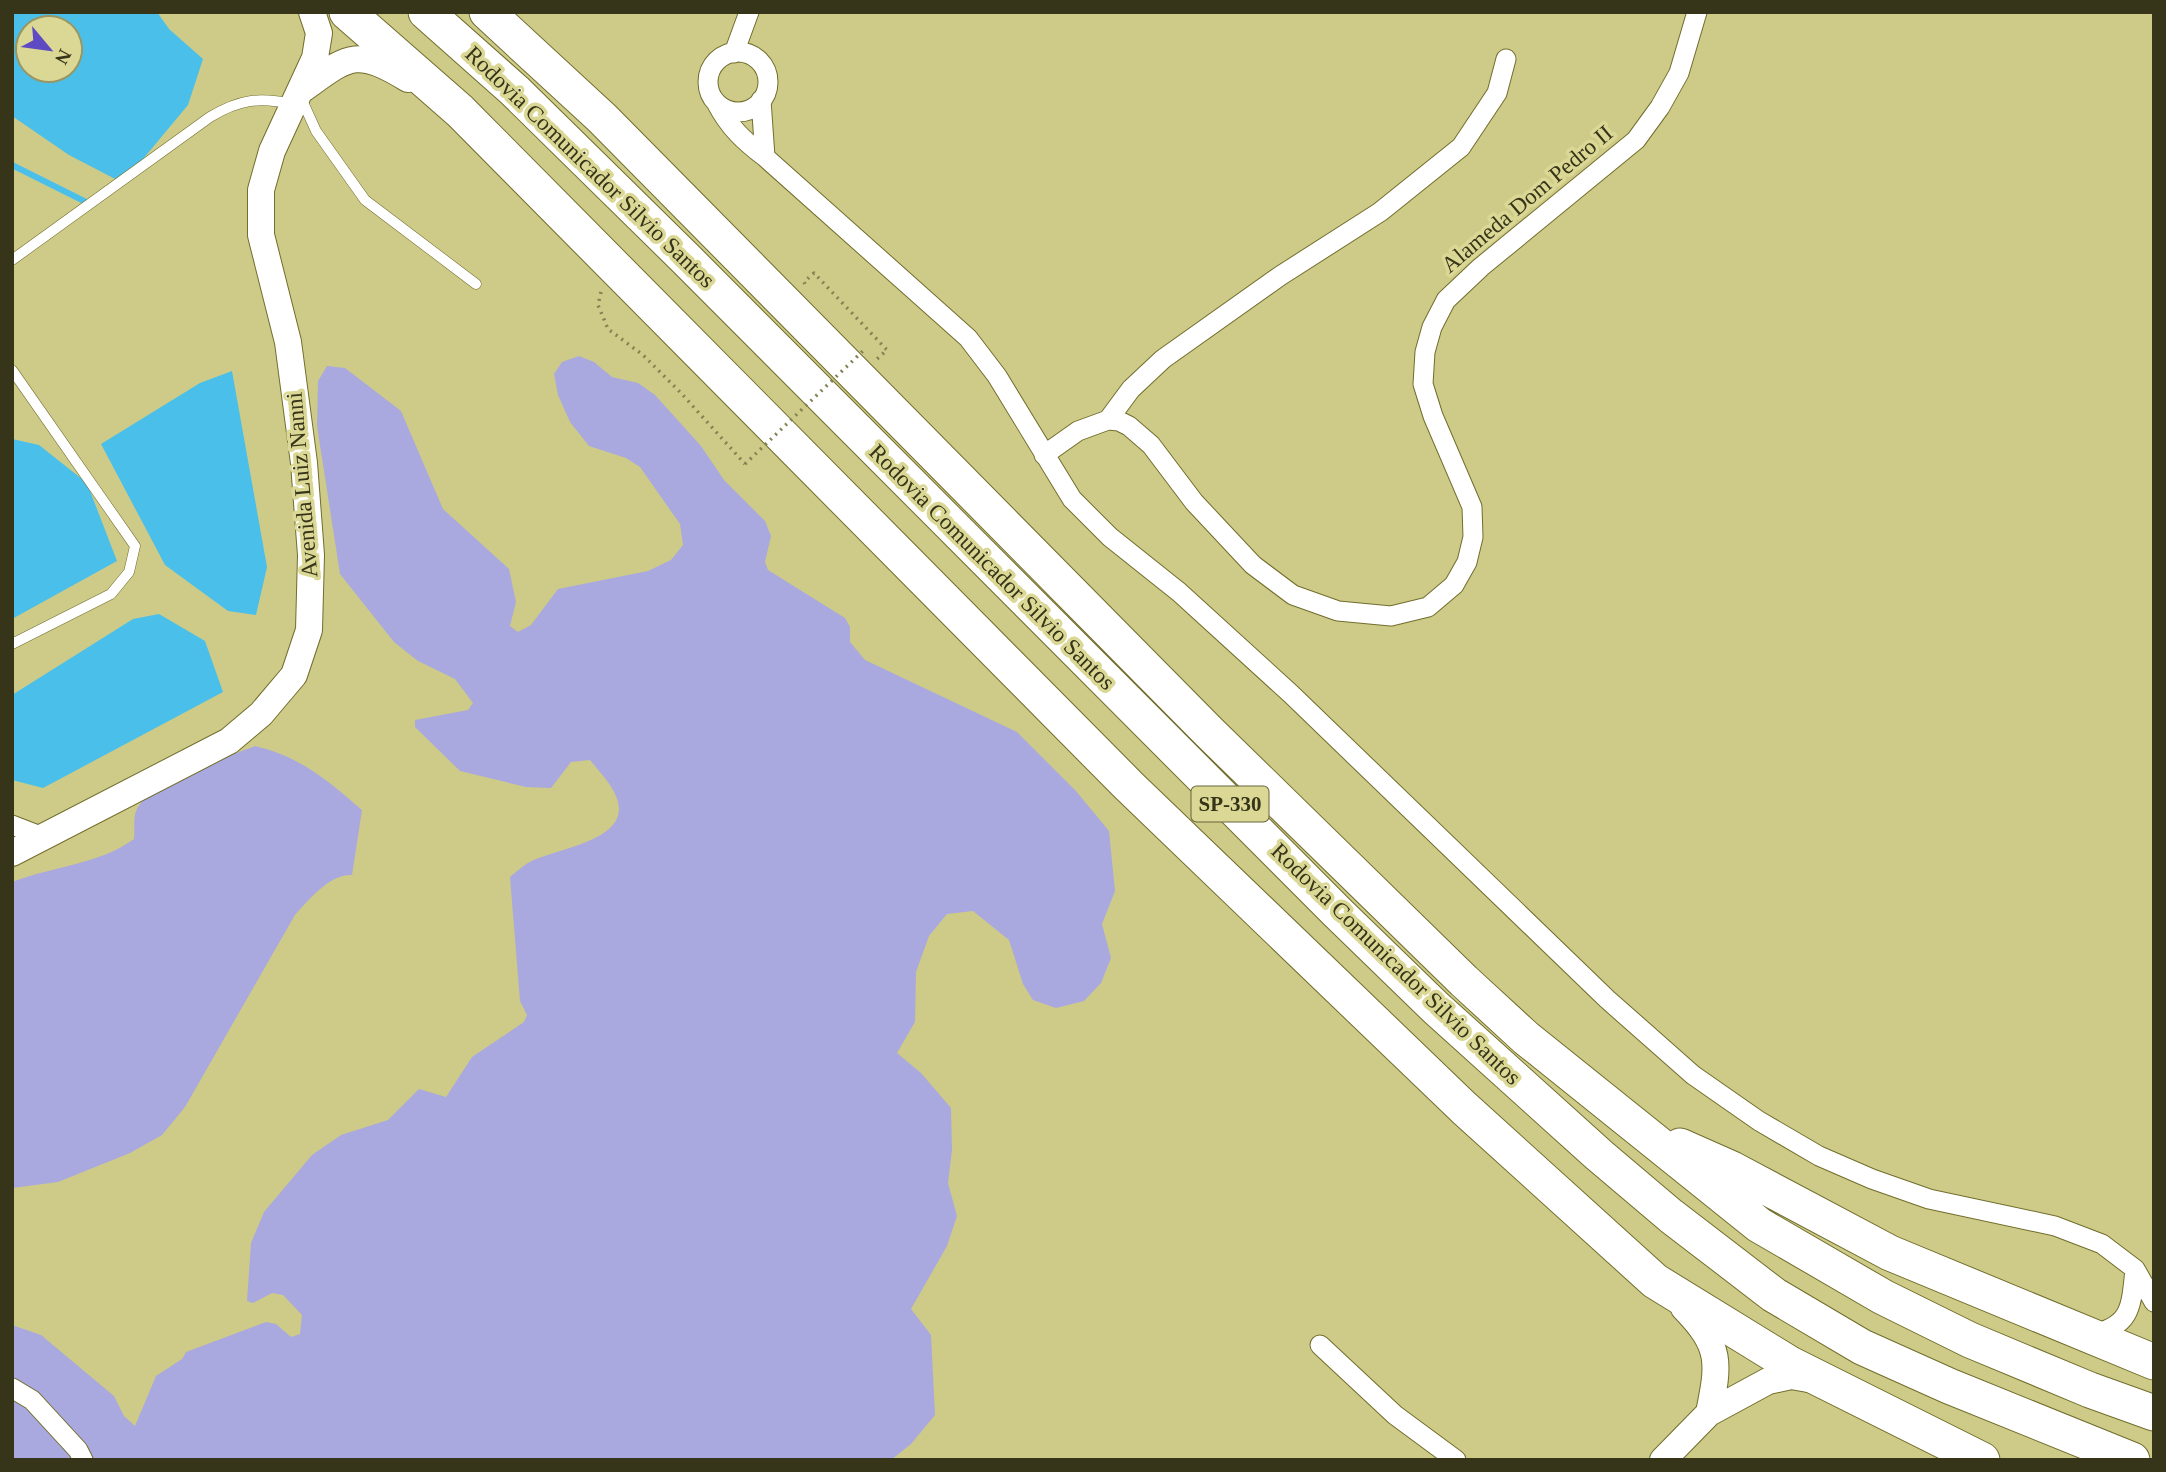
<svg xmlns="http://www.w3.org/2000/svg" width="2166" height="1472" viewBox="0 0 2166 1472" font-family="Georgia,serif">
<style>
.green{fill:#a9a8df}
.water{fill:#49bfe9;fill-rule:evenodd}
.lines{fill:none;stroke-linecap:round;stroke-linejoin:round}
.stream{stroke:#49bfe9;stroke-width:6}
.lane-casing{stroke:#716d2c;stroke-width:11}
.street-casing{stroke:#716d2c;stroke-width:21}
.secondary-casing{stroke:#716d2c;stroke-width:28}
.highway-casing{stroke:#716d2c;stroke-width:37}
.path{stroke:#848252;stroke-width:3.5;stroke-dasharray:2 5;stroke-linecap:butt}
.lane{stroke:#fff;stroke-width:10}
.street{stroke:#fff;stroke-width:19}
.secondary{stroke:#fff;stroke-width:26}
.highway{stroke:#fff;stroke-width:35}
.path-bridge{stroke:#848252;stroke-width:3.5;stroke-dasharray:2 5;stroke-linecap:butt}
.labels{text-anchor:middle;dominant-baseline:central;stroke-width:7;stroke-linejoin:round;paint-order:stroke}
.shield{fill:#dbd895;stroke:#68653e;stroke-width:2}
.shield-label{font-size:21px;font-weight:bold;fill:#363419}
.street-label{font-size:23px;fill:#363419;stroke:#dbd895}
</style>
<rect width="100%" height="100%" fill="#cecb88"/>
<path class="green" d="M579 356 594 362 612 377 638 383 655 395 701 446 724 480 765 521 771 536 765 562 768 570 845 618 850 627V642L865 660 1017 732 1076 791 1109 831 1115 891 1102 924 1111 958 1101 983 1084 1001 1056 1008 1033 1000 1023 984 1009 940 973 911 947 914 929 936 916 972 915 1022 897 1053 921 1073 951 1108 952 1150 948 1183 957 1216 947 1246 911 1309 931 1335 935 1415 911 1444 891 1460H94L83 1448 78 1460H12V1325L41 1335 114 1396 124 1416 135 1426 156 1376 182 1359 186 1352 266 1322 276 1324 291 1337 300 1334 302 1315 283 1295 272 1293 253 1303 247 1301 251 1243 264 1212 312 1155 341 1135 388 1120 419 1089 446 1097 472 1057 524 1022 527 1015 520 1001 510 877C516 872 521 867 528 863 556 847 642 841 613 790 607 779 597 769 590 760L571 762 551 788 526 787 460 771 415 727V720L468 710 473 703 455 679 418 661 394 642 340 574 317 426 318 381 327 366 345 368 401 411 443 509 509 569 516 602 510 626 518 632 531 625 558 589 648 571 671 560 683 545 680 524 640 467 626 458 589 446 570 422 558 395 554 374 562 362Z
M255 746C301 757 327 780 362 810L352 875C331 873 307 901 295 915L185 1107 162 1135 130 1153 58 1182 12 1188V882C53 866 98 865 134 839 135 831 133 818 136 811 147 783 227 757 255 746Z"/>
<path class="water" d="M12 12H157L169 29 203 59 188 105 133 171 119 181 69 155 12 116ZM28 28H70V70H28Z
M232 371 267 567 256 615 228 611 165 565 101 444 200 383Z
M12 439 39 445 87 483 117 561 12 619Z
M159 614 205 641 223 692 43 788 12 780V695L133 619Z"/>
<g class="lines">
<path class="stream" d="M12 165 90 204"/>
<g class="lane-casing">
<path id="lane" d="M302 100 316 131 365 200 476 284
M12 260 210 117C240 99 259 97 293 104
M12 370 135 546 129 572 111 594 12 644"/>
</g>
<g class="street-casing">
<path id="street" d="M708 82a30 30 0 1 1 60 0a30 30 0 1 1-60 0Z
M734 53 749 12
M761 100 765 157
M717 104C729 127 744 141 765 157L968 338 997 376 1072 499 1110 537 1179 592 1291 694 1607 999 1693 1075 1759 1121 1819 1156 1872 1179 1929 1199 2055 1226 2102 1244 2135 1269 2154 1302
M1108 420 1131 389 1163 359 1280 276 1380 212 1461 147 1497 93 1506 59
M1044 455 1078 431 1108 420 1119 421 1129 426 1151 445 1194 502 1253 565 1293 595 1338 611 1391 616 1428 607 1454 585 1467 562 1473 537 1472 507 1433 416 1423 384 1425 352 1432 327 1446 300 1481 267 1636 140 1660 107 1679 73 1697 12
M12 825 43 837
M2090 1335C2132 1326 2131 1307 2135 1269
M1320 1345 1395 1415 1456 1460
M12 1388 32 1400 78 1450 83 1460"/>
</g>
<g class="secondary-casing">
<path id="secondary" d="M300 91C348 57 354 46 408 79
M12 853 229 741 261 714 294 675 309 630 311 555 304 463 288 342 261 235V190L272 151 315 58 319 33 312 12
M1684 1308C1722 1347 1719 1363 1709 1413
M1663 1460 1709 1413 1768 1381 1791 1376 1814 1380"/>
</g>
<g class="highway-casing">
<path id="highway" d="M347 12 460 111 1129 786 1464 1108 1655 1281 1790 1364 1982 1460
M426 12 515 91 686 259 1337 912 1436 1008 1599 1155 1671 1216 1774 1295 1862 1347 1949 1386 2132 1460
M487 12 602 118 1209 732 1464 981 1526 1038 1759 1225 1883 1297 1970 1340 2090 1390 2154 1413
M1680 1146 1732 1169 1890 1253 2154 1362"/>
</g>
<path class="path" d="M805 284 804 282 814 273 887 350 877 359
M601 292 598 305 608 329 643 355 681 393 745 464"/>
<use href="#lane" class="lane"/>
<use href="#street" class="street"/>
<use href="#secondary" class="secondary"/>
<use href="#highway" class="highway"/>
<path class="path-bridge" d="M745 464 865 349"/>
</g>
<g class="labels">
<rect class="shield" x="1191.5" y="786.5" width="77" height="35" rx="5"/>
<g class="shield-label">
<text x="1230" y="804">SP-330</text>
</g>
<g class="street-label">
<text transform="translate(590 167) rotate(44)">Rodovia Comunicador Silvio Santos</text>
<text transform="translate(1527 199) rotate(-40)">Alameda Dom Pedro II</text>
<text transform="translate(302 485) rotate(-95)">Avenida Luiz Nanni</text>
<text transform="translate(992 567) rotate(45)">Rodovia Comunicador Silvio Santos</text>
<text transform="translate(1396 964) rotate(44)">Rodovia Comunicador Silvio Santos</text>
</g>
</g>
<rect width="2166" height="1472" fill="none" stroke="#363419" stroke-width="28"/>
<g transform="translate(49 49) rotate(119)"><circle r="33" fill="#dbd895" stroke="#999663" stroke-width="2"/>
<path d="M0-5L12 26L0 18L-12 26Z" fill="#5e4ac2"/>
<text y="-10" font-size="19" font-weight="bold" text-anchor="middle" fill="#363419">N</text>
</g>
</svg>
